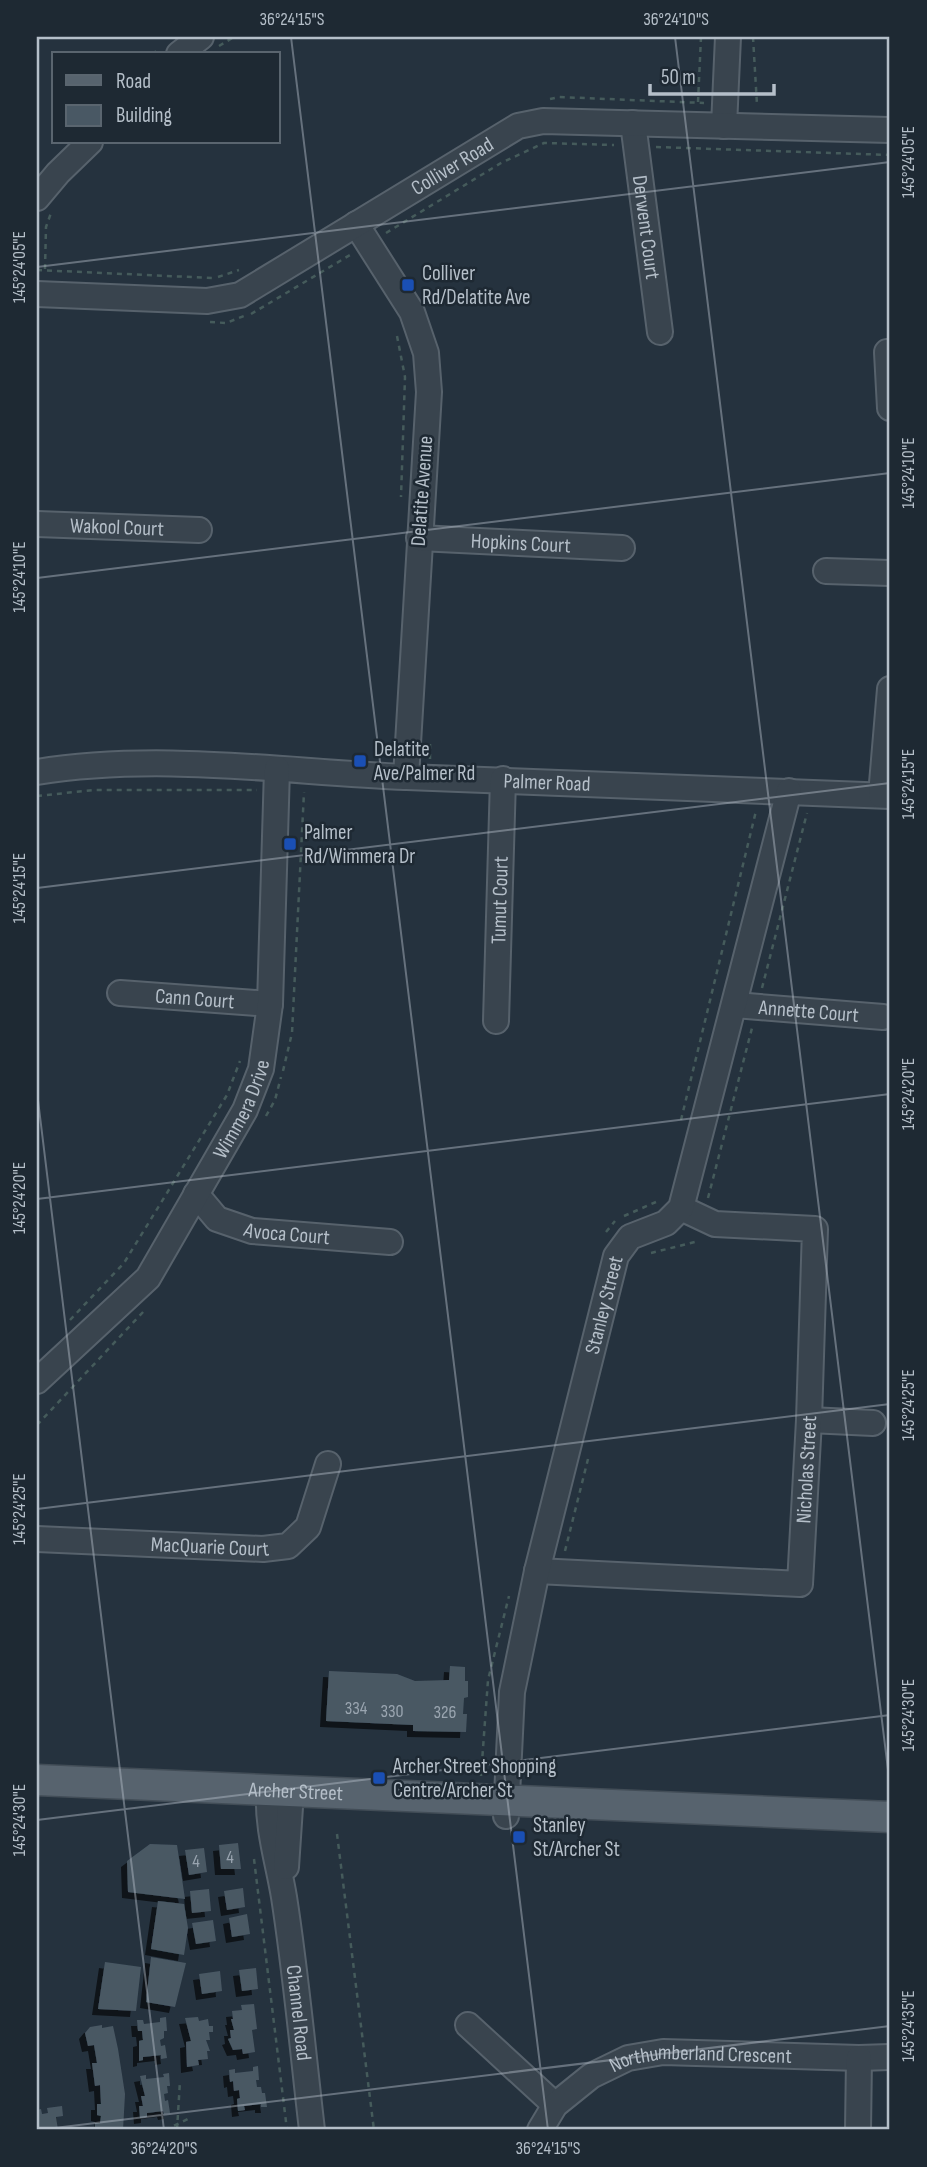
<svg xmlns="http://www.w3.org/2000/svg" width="927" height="2167" viewBox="0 0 927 2167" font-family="'Sofia Sans Condensed',sans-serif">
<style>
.building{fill:#495864;filter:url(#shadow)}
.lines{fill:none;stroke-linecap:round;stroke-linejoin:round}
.minor-casing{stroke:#57626c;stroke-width:28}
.major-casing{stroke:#424d57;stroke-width:33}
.path{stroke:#455b5b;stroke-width:2.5;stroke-dasharray:5 5;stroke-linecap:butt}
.minor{stroke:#39444e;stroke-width:24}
.major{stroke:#57636e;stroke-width:30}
.ticks{fill:none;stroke:#b5bfc9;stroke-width:2;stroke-opacity:0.45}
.transit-dot{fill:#1a4fb4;stroke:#1e2933;stroke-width:2.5}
.labels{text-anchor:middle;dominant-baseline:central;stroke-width:5;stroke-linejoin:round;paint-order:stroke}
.number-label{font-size:18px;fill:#9aa5b0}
.street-label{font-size:21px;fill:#b5bfc9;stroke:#1e2933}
.poi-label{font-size:21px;fill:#b5bfc9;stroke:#1e2933;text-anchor:start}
.neatline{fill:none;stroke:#b5bfc9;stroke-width:2.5}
.ticks-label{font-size:18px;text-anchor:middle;fill:#b5bfc9}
</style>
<defs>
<filter id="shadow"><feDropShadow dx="-6" dy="6" stdDeviation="0" flood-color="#0009"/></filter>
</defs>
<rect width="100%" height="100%" fill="#25323e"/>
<path class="building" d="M450 1666 465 1667V1681H468V1697L464 1698 463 1714H467L466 1732 413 1731V1725L326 1721 329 1671 397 1674 415 1681 449 1680Z
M238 1843 241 1869H221L219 1845Z
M150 1844 177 1845 185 1899 128 1892 127 1861Z
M204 1848 207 1872 189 1875 185 1850Z
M243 1888 245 1907 227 1910 224 1891Z
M209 1889 211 1911 192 1913 190 1891Z
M158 1901 184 1904 188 1928 184 1955 151 1949Z
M247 1914 250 1934 232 1937 229 1918Z
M213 1920 216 1941 196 1944 192 1923Z
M151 1957 186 1963 175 2007 146 2002Z
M105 1962 141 1967 136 2011 98 2009Z
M256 1968 258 1989 242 1991 239 1970Z
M220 1971 222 1991 202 1994 199 1974Z
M254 2004 257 2029 252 2030 255 2052 243 2054 242 2049 233 2050 228 2039 231 2038 230 2030H234L231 2019H233L232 2011 242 2010 241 2005Z
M166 2017 167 2031H164V2038L160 2040 161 2046 165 2045 167 2058 161 2059V2055L143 2057V2060L139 2061V2041L143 2040 142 2031H138L137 2020H143L144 2024 160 2022V2018Z
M198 2017 199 2021 208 2019 209 2026H213V2032H209L210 2040H206L210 2051H207L208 2059 198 2060 199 2065 187 2067 186 2042 191 2041 185 2018Z
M102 2025V2028L113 2026 118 2049 125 2094 123 2130H95V2123H100L101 2116 97 2115V2104H101L100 2085 95 2086 92 2063H97L94 2045 88 2046 85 2033 90 2027Z
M258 2066 259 2080H256L257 2087H261L262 2093H265L267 2107H261V2104L244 2106 245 2110 238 2111 237 2099 240 2098 239 2090 234 2091 233 2081 230 2082 229 2070 235 2069V2073L253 2071V2067Z
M169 2073 170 2086H167L168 2093 164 2094 165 2101 168 2100 170 2113 164 2114 163 2111 147 2113V2117L140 2118 139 2106H143L141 2096H145L140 2076 146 2075V2079L164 2077 163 2074Z
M62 2106 63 2116 56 2117 58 2130H37V2110L41 2109 42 2114 48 2113 47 2108Z"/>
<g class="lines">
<g class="minor-casing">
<g id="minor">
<path d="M179 54 201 37"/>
<path id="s1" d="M633 123 660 332"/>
<path d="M724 126 728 37"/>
<path d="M37 198 58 173 90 142"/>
<path d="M356 224 412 312 426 353 429 392 406 777"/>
<path id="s2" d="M37 294 207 301 240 295 518 126 543 121 890 130"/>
<path d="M887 352 890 408"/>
<path id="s3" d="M37 524 199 530"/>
<path id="s4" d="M419 538 622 548"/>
<path d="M826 571 890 573"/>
<path id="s5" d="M37 772C160 752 284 772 407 777 568 783 729 789 890 796"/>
<path d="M881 795 890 689"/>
<path id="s6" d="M120 993 270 1004"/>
<path id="s7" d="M735 1005 883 1017"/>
<path id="s8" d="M496 1021 503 779"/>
<path id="s9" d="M196 1194 217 1219 252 1231 390 1242"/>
<path id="s10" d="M37 1381 148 1278 245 1110 261 1069 270 1004 277 769"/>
<path d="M809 1420 873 1423"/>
<path id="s11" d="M37 1539 263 1549 288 1546 308 1527 328 1464"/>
<path id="s12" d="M537 1571 800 1584 809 1420 815 1229 715 1224 681 1208"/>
<path id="s13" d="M269 1791C267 1828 278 1861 284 1897 296 1974 303 2053 312 2130"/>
<path id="s14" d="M506 1816 512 1692 537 1571 616 1256 630 1237 666 1223 681 1208 789 791"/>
<path d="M286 1867 291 1792"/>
<path d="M468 2025 555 2105"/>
<path id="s15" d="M540 2130 555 2105 591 2076 628 2058 663 2052 859 2058 890 2057"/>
<path d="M858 2130 859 2058"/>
</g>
</g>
<g class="major-casing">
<g id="major">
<path id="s16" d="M37 1780 890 1817"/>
</g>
</g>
<path class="path" d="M753 37 757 105
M219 46 234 37
M152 54 158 50
M550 99 559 97 704 103
M698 102 701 37
M656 147 890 155
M386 233 501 163 544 143 614 145
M45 269 46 227 51 213
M37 270 212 278
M218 277 239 270
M251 314 350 255
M210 322 226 323 244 316
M397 336 405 377 401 497
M430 759V741
M37 796 94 790H257
M762 988 807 813
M283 1071 292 1033 304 792
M266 1116 275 1100 281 1077
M681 1120 756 811
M708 1198 752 1028
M624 1216 656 1202
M606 1232 615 1221
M651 1253 695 1242 696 1238
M70 1320 124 1263 227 1095 240 1061
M37 1425 144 1311
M565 1551 588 1459
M481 1776 488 1680 509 1596
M337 1834 374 2130
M254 1859 287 2130
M165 2130 190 2118
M177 2130 180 2081"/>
<use href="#minor" class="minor"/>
<use href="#major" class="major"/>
</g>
<path class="ticks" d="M291 37 548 2130M675 37 890 1786M37 267 890 162M37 578 890 473M37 888 890 783M37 1092 164 2130M37 1199 890 1094M37 1509 890 1404M37 1820 890 1715M38 2130 890 2026"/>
<g class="transit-dot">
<rect x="401" y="278" width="14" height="14" rx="3.5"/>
<rect x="353" y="754" width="14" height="14" rx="3.5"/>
<rect x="283" y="837" width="14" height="14" rx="3.5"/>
<rect x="372" y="1771" width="14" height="14" rx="3.5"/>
<rect x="512" y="1830" width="14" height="14" rx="3.5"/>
</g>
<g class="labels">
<g class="number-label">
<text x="356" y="1708">334</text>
<text x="392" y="1711">330</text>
<text x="445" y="1712">326</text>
<text x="230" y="1857">4</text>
<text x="196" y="1861">4</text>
</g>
<g class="street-label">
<text stroke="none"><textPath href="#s2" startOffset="452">Colliver Road</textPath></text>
<text stroke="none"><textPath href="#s1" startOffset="105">Derwent Court</textPath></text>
<text transform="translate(422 491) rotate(-86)">Delatite Avenue</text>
<text stroke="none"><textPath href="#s3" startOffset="80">Wakool Court</textPath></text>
<text stroke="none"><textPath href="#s4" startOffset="102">Hopkins Court</textPath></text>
<text stroke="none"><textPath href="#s5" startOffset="511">Palmer Road</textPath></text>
<text stroke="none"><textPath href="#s8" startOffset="121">Tumut Court</textPath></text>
<text stroke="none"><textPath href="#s6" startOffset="75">Cann Court</textPath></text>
<text stroke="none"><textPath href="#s7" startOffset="74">Annette Court</textPath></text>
<text stroke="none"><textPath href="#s10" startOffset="345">Wimmera Drive</textPath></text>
<text stroke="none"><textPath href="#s9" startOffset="105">Avoca Court</textPath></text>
<text stroke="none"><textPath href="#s14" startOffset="522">Stanley Street</textPath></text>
<text stroke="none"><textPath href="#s12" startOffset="378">Nicholas Street</textPath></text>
<text stroke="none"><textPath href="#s11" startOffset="173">MacQuarie Court</textPath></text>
<text stroke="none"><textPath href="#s16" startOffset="259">Archer Street</textPath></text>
<text stroke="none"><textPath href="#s13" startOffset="224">Channel Road</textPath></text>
<text stroke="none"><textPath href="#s15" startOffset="189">Northumberland Crescent</textPath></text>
</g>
<g class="poi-label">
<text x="422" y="273">Colliver<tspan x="422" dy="24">Rd/Delatite Ave</tspan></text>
<text x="374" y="749">Delatite<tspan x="374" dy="24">Ave/Palmer Rd</tspan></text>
<text x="304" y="832">Palmer<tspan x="304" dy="24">Rd/Wimmera Dr</tspan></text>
<text x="393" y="1766">Archer Street Shopping<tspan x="393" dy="24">Centre/Archer St</tspan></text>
<text x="533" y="1825">Stanley<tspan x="533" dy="24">St/Archer St</tspan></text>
</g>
</g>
<rect width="927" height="2167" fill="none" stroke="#1e2933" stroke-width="77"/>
<rect x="52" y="52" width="228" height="91" fill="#1e2933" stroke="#5a656f" stroke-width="2"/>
<rect x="66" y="75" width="35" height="10" fill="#57636e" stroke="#5a656f" stroke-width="2"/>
<text x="116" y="88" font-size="21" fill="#b5bfc9">Road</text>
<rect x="66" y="105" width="35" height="21" fill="#495864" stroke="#5a656f" stroke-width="2"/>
<text x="116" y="122" font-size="21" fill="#b5bfc9">Building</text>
<path d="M650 84v10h124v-10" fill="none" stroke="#b5bfc9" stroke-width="3.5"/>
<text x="661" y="84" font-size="21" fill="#b5bfc9" stroke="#1e2933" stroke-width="5" paint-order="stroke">50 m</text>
<rect x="38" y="38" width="850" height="2090" class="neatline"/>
<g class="ticks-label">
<text x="292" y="25">36°24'15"S</text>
<text x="676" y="25">36°24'10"S</text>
<text transform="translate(908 162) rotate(-90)" y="6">145°24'05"E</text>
<text transform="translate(19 267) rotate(-90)" y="6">145°24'05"E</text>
<text transform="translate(908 473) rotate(-90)" y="6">145°24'10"E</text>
<text transform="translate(19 577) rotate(-90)" y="6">145°24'10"E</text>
<text transform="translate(908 784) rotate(-90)" y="6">145°24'15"E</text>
<text transform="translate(19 888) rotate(-90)" y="6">145°24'15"E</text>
<text transform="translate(908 1094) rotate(-90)" y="6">145°24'20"E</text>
<text transform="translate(19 1198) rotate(-90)" y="6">145°24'20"E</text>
<text transform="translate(908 1405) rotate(-90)" y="6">145°24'25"E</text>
<text transform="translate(19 1509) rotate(-90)" y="6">145°24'25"E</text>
<text transform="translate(908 1715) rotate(-90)" y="6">145°24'30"E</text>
<text transform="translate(19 1820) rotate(-90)" y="6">145°24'30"E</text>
<text transform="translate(908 2026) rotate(-90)" y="6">145°24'35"E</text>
<text x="164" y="2154">36°24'20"S</text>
<text x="548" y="2154">36°24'15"S</text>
</g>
</svg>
